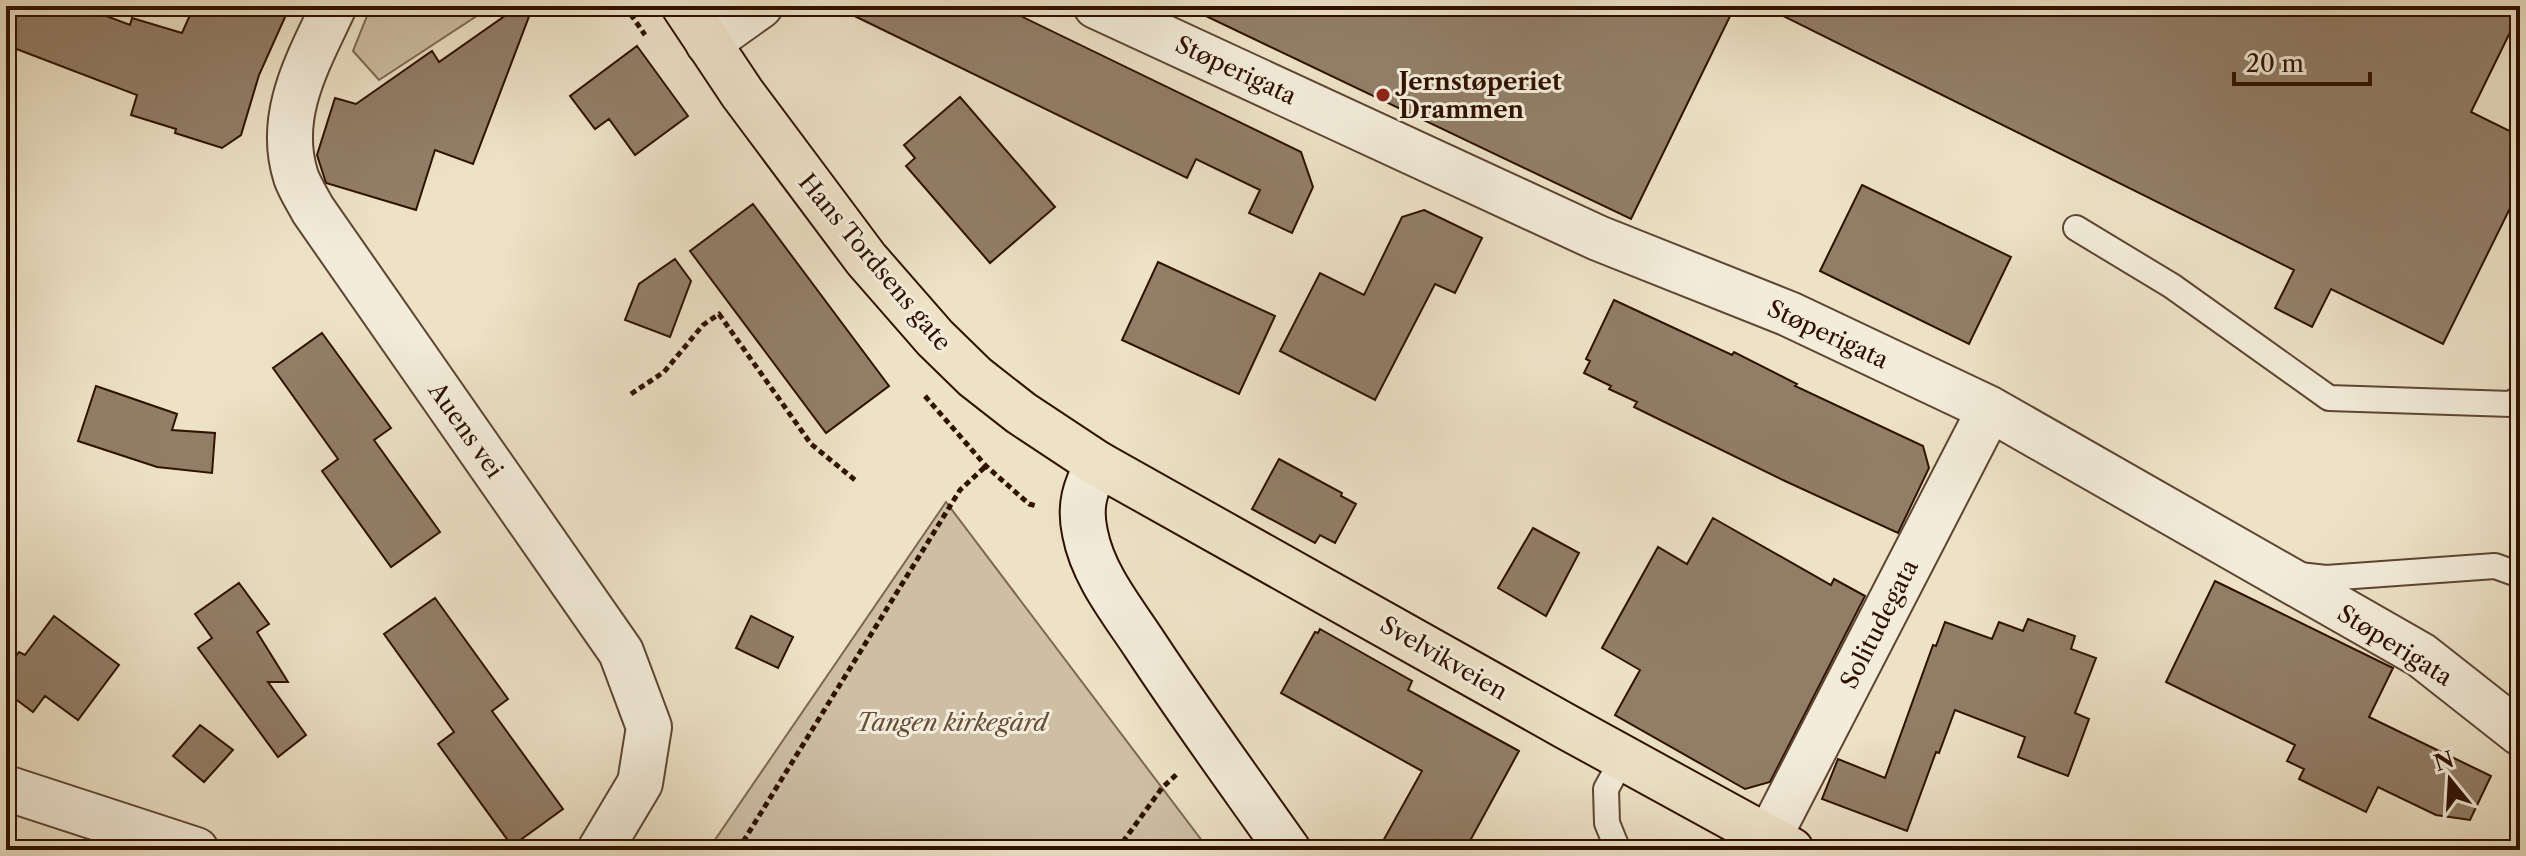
<svg xmlns="http://www.w3.org/2000/svg" width="2526" height="856" viewBox="0 0 2526 856" font-family="'Libre Caslon Text',serif">
<style>
.green{fill:#cdbea4;stroke:#7e6852;stroke-width:2}
.building{fill:#927e67;stroke:#2f1100;stroke-width:2}
.lines{fill:none;stroke-linecap:round;stroke-linejoin:round}
.service-casing{stroke:#5e4532;stroke-width:28}
.minor-casing{stroke:#5e4532;stroke-width:48}
.secondary-casing{stroke:#2f1100;stroke-width:48}
.primary-casing{stroke:#2f1100;stroke-width:48}
.path{stroke:#2f1100;stroke-width:5;stroke-dasharray:6 4;stroke-linecap:butt}
.service{stroke:#f3ecda;stroke-width:24}
.minor{stroke:#f3ecda;stroke-width:44}
.secondary{stroke:#f3ecda;stroke-width:44}
.primary{stroke:#ede2c6;stroke-width:44}
.poi-dot{fill:#8f2418;stroke:#f3ecda;stroke-width:3}
.labels{text-anchor:middle;dominant-baseline:central;stroke-width:6;stroke-linejoin:round;paint-order:stroke}
.street-label{font-size:24px;fill:#2f1100;stroke:#f3ecda}
.poi-label{font-size:24px;font-weight:bold;fill:#2f1100;stroke:#f3ecda;text-anchor:start}
.park-label{font-size:24px;font-style:italic;fill:#664e39;stroke:#f3ecda}
</style>
<rect width="100%" height="100%" fill="#ede2c6"/>
<filter id="stains"><feTurbulence type="fractalNoise" baseFrequency=".0025" numOctaves="4"/><feColorMatrix values="0 0 0 0 .2 0 0 0 0 .09 0 0 0 0 .02 0 0 0 .5 -.17"/></filter>
<radialGradient id="worn" r=".72"><stop offset=".6" stop-color="#630" stop-opacity="0"/><stop offset="1" stop-color="#630" stop-opacity=".3"/></radialGradient>
<path class="green" d="M371 6H492L379 80 353 51Z
M946 502 1209 850H708Z"/>
<path class="building" d="M6 6H80L130 25 132 18 182 33 194 6H290L259 75 241 135 222 148 175 133 176 129 131 115 137 95 6 45Z
M519 6H533L473 164 435 150 416 210 326 183 317 155 335 98 356 104 432 51 439 62Z
M834 6H1000L1301 152 1313 187 1292 233 1249 213 1260 190 1196 159 1187 178Z
M1185 6H1735L1631 219Z
M1763 6H2520V12L2471 112 2520 136V188L2443 344 2331 289 2312 327 2275 308 2294 270Z
M637 46 688 116 635 155 609 119 595 129 570 96Z
M960 97 1055 207 990 263 906 166 915 158 904 145Z
M1862 185 2011 257 1969 344 1820 271Z
M753 204 889 386 826 433 690 251Z
M1424 210 1482 238 1455 293 1435 284 1375 400 1280 351 1320 273 1364 295 1402 217Z
M675 259 691 281 670 337 625 320 639 284Z
M1158 262 1275 316 1239 394 1122 340Z
M1614 300 1732 355 1734 352 1797 384 1795 386 1923 446 1929 468 1898 533 1785 481 1634 407 1637 402 1609 389 1611 386 1584 373 1590 361 1586 359Z
M322 333 391 428 374 440 440 532 391 567 322 471 338 459 273 368Z
M96 386 177 414 172 430 215 433 212 473 157 467 78 441Z
M1279 459 1342 493 1341 496 1356 504 1335 543 1320 535 1315 543 1252 509Z
M1713 518 1831 585 1834 579 1865 596 1770 782 1745 789 1615 715 1640 670 1602 648 1658 547 1687 564Z
M1533 528 1579 553 1546 616 1498 588Z
M2215 581 2393 668 2369 717 2491 776 2470 820 2436 815 2378 787 2366 812 2299 779 2304 769 2287 761 2295 745 2166 682Z
M239 583 269 624 257 632 288 682H268L306 735 278 757 198 648 212 638 195 614Z
M435 598 508 699 492 711 563 809 512 846 438 744 454 732 384 634Z
M54 616 119 665 78 720 45 696 33 712 6 692V670L19 652 25 655Z
M751 616 793 637 778 668 736 648Z
M2028 619 2075 636 2071 649 2096 658 2075 713 2089 719 2068 776 2018 757 2025 737 1955 710 1939 753 1936 752 1907 831 1822 799 1838 759 1885 778 1933 645 1936 646 1945 622 1992 639 1999 622 2023 631Z
M1320 629 1412 681 1408 690 1519 751 1465 850H1378L1422 771 1281 693 1315 632 1318 633Z
M200 725 233 750 204 782 173 756Z"/>
<g class="lines">
<g class="service-casing">
<path id="service" d="M2076 228 2172 286 2329 398 2511 404 2520 398
M2299 575 2326 578 2495 566 2520 575
M1618 850 1607 823 1606 789 1623 758"/>
</g>
<g class="minor-casing">
<path id="minor" d="M334 6C309 60 276 115 296 177 300 188 307 199 313 210L621 652 649 727 640 783 600 850
M1096 6 1598 238 1789 314 1990 409 2421 655 2520 733
M708 43 760 6
M6 788 196 850
M1768 839 1990 409"/>
</g>
<g class="secondary-casing">
<path id="secondary" d="M1098 464C1085 487 1079 506 1085 533 1093 575 1122 610 1145 645 1191 715 1240 782 1288 850"/>
</g>
<g class="primary-casing">
<path id="primary" d="M684 6 742 93 866 259 935 338 975 377 1021 413 1098 464 1565 726 1791 850"/>
</g>
<path class="path" d="M625 6 645 35
M631 394 664 372 703 325 719 314 811 444 855 480
M925 396 986 466 1029 504 1037 506
M738 850 960 490 986 466
M1117 850 1162 788 1178 773"/>
<use href="#service" class="service"/>
<use href="#minor" class="minor"/>
<use href="#secondary" class="secondary"/>
<use href="#primary" class="primary"/>
</g>
<circle class="poi-dot" cx="1383" cy="95" r="8"/>
<g class="labels">
<g class="street-label">
<text transform="translate(1236 70) rotate(25)">Støperigata</text>
<text transform="translate(875 262) rotate(50)">Hans Tordsens gate</text>
<text transform="translate(1828 334) rotate(25)">Støperigata</text>
<text transform="translate(466 430) rotate(55)">Auens vei</text>
<text transform="translate(1879 624) rotate(-63)">Solitudegata</text>
<text transform="translate(2395 645) rotate(32)">Støperigata</text>
<text transform="translate(1444 658) rotate(30)">Svelvikveien</text>
</g>
<g class="poi-label">
<text x="1399" y="81">Jernstøperiet<tspan x="1399" dy="28">Drammen</tspan></text>
</g>
<g class="park-label">
<text x="952" y="722">Tangen kirkegård</text>
</g>
</g>
<rect width="2526" height="856" fill="none" stroke="#ede2c6" stroke-width="32"/>
<rect x="8" y="8" width="2510" height="840" fill="none" stroke="#2f1100" stroke-width="4"/>
<rect x="16" y="16" width="2494" height="824" fill="none" stroke="#2f1100" stroke-width="2"/>
<g transform="translate(2450 780) rotate(342)" stroke="#f3ecda" stroke-width="6" paint-order="stroke">
<path d="M0-6L14 30L0 20L-14 30Z" fill="#2f1100"/>
<text y="-12" font-size="22" font-weight="bold" text-anchor="middle" fill="#2f1100">N</text>
</g>
<path d="M2234 72v12h136v-12" fill="none" stroke="#2f1100" stroke-width="4"/>
<text x="2246" y="72" font-size="24" fill="#2f1100" stroke="#f3ecda" stroke-width="6" paint-order="stroke">20 m</text>
<rect width="100%" height="100%" filter="url(#stains)"/>
<rect width="100%" height="100%" fill="url(#worn)"/>
</svg>
